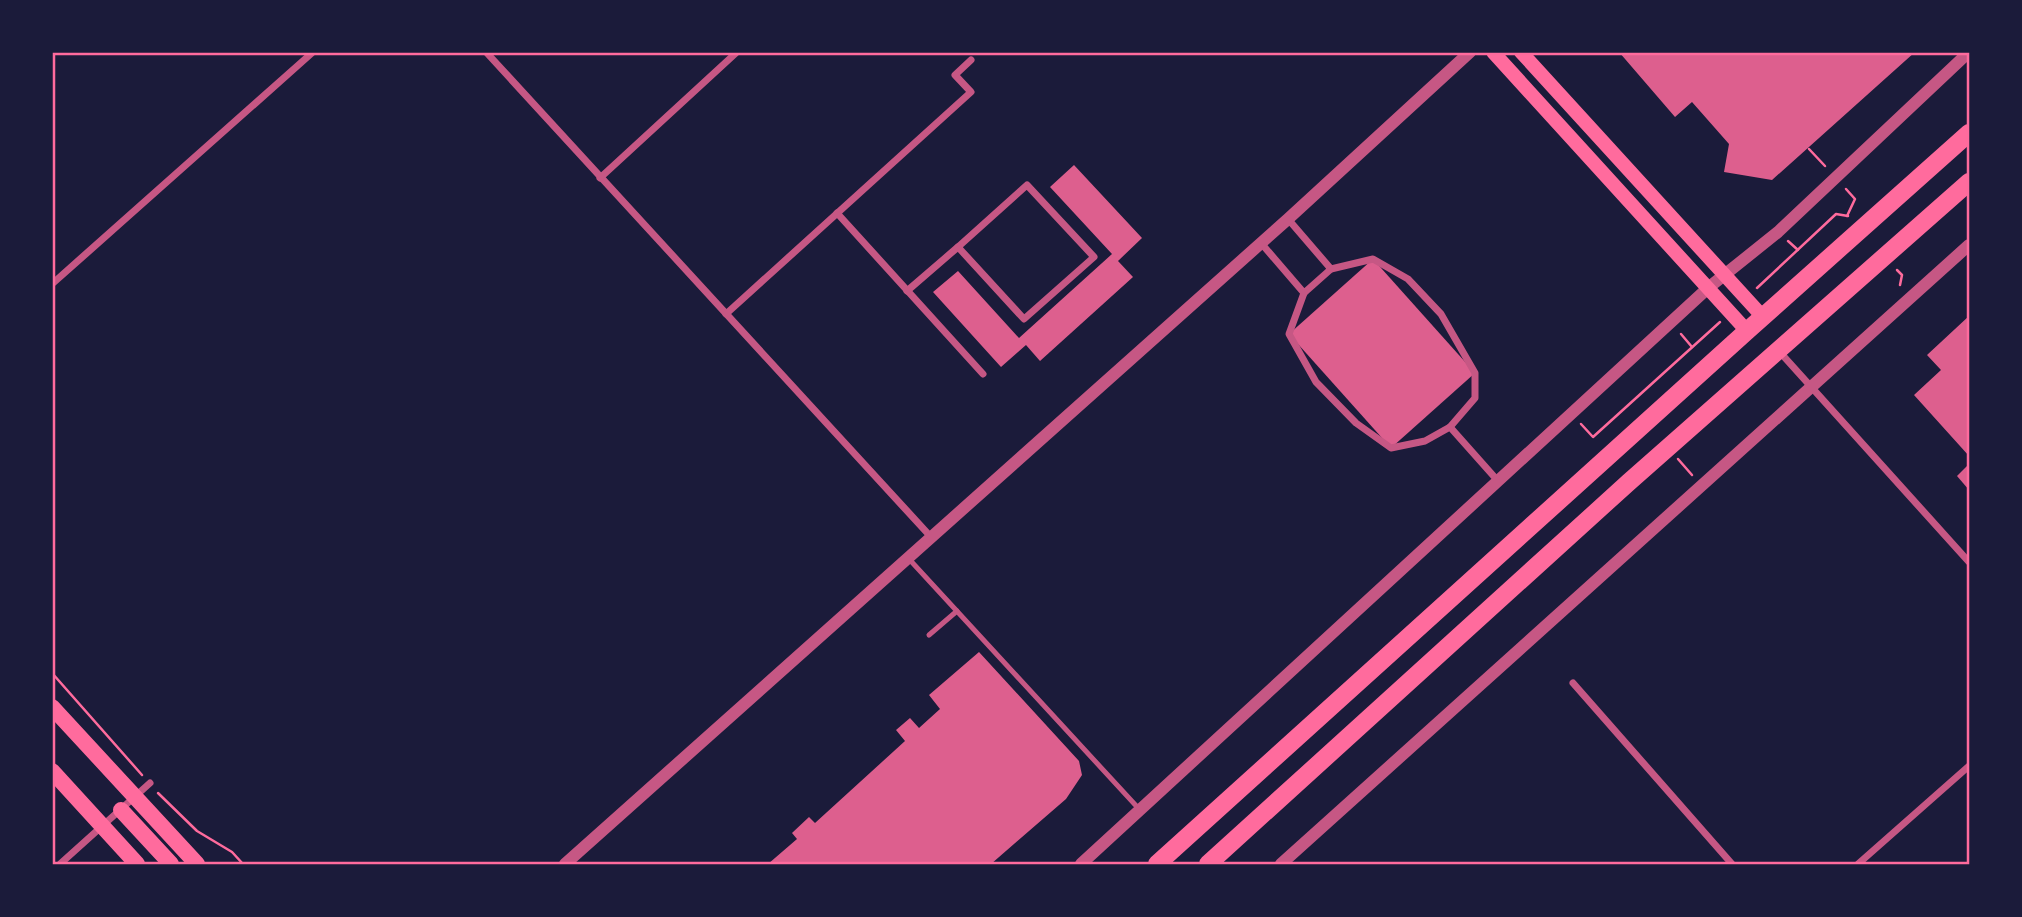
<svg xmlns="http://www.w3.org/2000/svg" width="2022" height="917" font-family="Karla,sans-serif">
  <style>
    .building { fill: #dd5f8e }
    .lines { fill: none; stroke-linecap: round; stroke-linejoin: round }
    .path { stroke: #ff6b9d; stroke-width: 2.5 }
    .service { stroke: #c65784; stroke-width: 5 }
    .minor { stroke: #c65784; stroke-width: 7 }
    .tertiary { stroke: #c65784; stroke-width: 12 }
    .secondary { stroke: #ff6b9d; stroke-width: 14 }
    .primary { stroke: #ff6b9d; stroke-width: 16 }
    .trunk { stroke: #ff6b9d; stroke-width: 18 }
    .neatline { fill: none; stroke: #ff6b9d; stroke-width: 2.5 }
  </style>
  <rect width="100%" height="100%" fill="#1b1b3a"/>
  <g class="building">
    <path d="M1619,52h296l-143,128 -48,-8 5,-28 -37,-42 -17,15z"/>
    <path d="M1074,165l68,73 -24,23 15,16 -93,84 -14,-16 -25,22 -68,-75 25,-21 61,67 93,-84 -62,-67z"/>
    <path d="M1373,259l102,114 -84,75 -102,-114z"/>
    <path d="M1969,316v140l-55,-61 27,-25 -14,-15z"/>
    <path d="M1969,464v26l-12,-14z"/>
    <path d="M979,652l100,109 3,14 -16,24 -75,65h-223l29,-25 -5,-6 17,-16 6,6 90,-82 -9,-11 14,-12 9,10 21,-19 -11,-14z"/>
  </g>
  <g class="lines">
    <g class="path">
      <path d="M1809,149l16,17"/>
      <path d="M1846,189l9,10 -8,17"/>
      <path d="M1788,241l10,9"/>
      <path d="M1897,270l5,5 -2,10"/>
      <path d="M1757,288l79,-74 12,2"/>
      <path d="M1681,334l11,13"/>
      <path d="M1581,424l12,13 127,-115"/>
      <path d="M1678,459l14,16"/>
      <path d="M52,673l90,102"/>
      <path d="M158,793l39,38 35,21 11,12"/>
    </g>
    <g class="service">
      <path d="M909,559l231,251"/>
      <path d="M929,635l28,-24"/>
    </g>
    <g class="minor">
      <path d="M486,52l445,485"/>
      <path d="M600,178l137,-126"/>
      <path d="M1027,185l67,72 -70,62 -66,-72z"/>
      <path d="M837,213l146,161"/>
      <path d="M1261,243l43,50 27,-24 -43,-50"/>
      <path d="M1331,269l42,-10 35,20 33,35 34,59v25l-25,29"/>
      <path d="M52,284l261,-232"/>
      <path d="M907,291l51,-44"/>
      <path d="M1304,293l-15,41 27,48 40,41 35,25 34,-7 25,-14 48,54"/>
      <path d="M726,314l245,-222 -16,-17 16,-15"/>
      <path d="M1778,350l191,212"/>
      <path d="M1573,683l159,181"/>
      <path d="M60,864l90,-81"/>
      <path d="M1858,864l111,-98"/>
    </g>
    <g class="tertiary">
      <path d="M565,864l723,-645 182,-167"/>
      <path d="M1081,864l627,-576 70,-56 191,-180"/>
      <path d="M1281,864l688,-619"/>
    </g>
    <g class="secondary">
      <path d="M1493,52l254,279"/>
      <path d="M1521,52l242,265"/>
    </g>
    <g class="primary">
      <path d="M52,707l145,157"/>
      <path d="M52,771l85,93"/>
      <path d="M121,810l50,54"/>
    </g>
    <g class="trunk">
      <path d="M1157,864l590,-533 222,-198"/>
      <path d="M1208,864l421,-382 340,-300"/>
    </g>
  </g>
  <rect width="2022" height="917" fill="none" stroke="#1b1b3a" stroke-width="108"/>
  <rect x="54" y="54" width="1914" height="809" class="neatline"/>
</svg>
